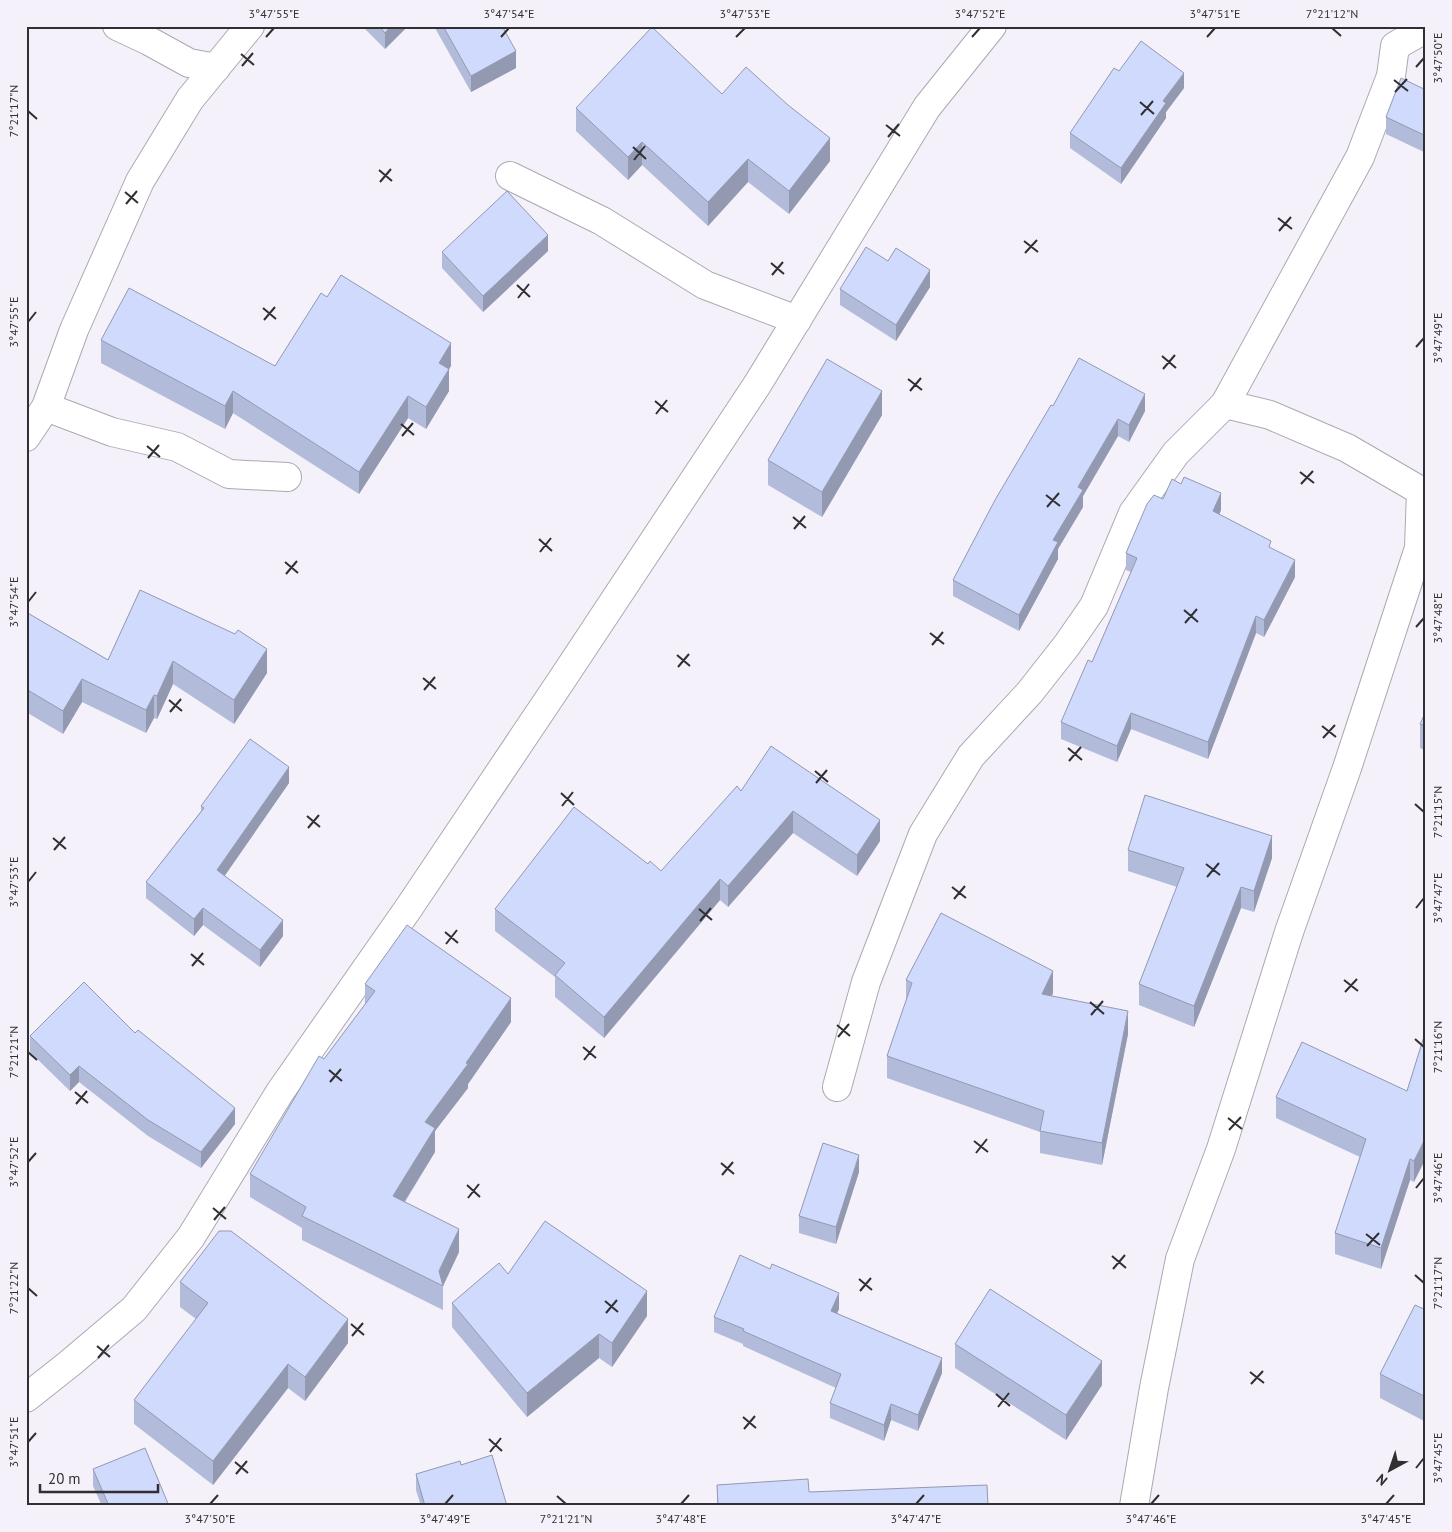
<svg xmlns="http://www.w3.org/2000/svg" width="1452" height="1532" font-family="'PT Sans',sans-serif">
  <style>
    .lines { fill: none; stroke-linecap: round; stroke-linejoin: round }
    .minor-casing { stroke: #aba9b1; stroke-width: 30 }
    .minor { stroke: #fff; stroke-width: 28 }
    .wall { fill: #b3bbda }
    .shaded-wall { fill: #9299b1 }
    .building { fill: #d0dafd; stroke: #9299b1 }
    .ticks { fill: none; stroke: #302f32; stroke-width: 2 }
    .neatline { fill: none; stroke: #302f32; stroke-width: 2 }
    .ticks-label { font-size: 12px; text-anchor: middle; fill: #302f32 }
  </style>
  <rect width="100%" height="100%" fill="#f4f1fa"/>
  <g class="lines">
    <defs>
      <g id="minor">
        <path d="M117,26l32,15 40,22 27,5"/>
        <path d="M510,176l92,45 103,64 92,35"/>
        <path d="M46,407l66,25 65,15 52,27 58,3"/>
        <path d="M26,437l20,-30 28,-77 66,-149 50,-82 60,-73"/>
        <path d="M837,1087l29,-105 57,-148 48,-78 59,-64 37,-47 27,-39 39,-93 43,-60 49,-49 135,-247 31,-81 4,-30 30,-17"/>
        <path d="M26,1398l43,-34 65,-55 57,-72 89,-145 128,-183 153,-228 196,-296 170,-278 65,-81"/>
        <path d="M1134,1506l20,-118 26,-129 41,-110 68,-217 58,-164 72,-220 2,-57 -74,-43 -77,-33 -45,-11"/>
      </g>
    </defs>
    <use href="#minor" class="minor-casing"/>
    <use href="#minor" class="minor"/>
  </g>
  <g class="wall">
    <path d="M362,26h44v2l-21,21z"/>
    <path d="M435,26h67l14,42 -45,24 -36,-64z"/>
    <path d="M1119,71l65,17 -18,24v6l-45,66 -51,-36v-15z"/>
    <path d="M1426,90v63l-40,-19v-17z"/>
    <path d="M722,94l108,67 -41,53 -41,-32 -40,44 -66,-61 -14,15 -52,-49v-23z"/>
    <path d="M548,251l-65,61 -41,-44v-16z"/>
    <path d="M888,261l42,26 -34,54 -56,-36v-16z"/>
    <path d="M101,340l174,26h176l-2,3v22l-23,38 -18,-11 -49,76 -126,-81 -8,16 -124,-66z"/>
    <path d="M1053,406l92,5 -16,31 -11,-6 -35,60v11l-25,42v10l-39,72 -66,-35v-16z"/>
    <path d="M882,415l-60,102 -54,-32v-25z"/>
    <path d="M1163,499l58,11 -2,5 52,33 24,29 -31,60 -8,-4 -48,126 -77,-30 -14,33 -56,-23v-17l31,-60 39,-90 -5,-2v-17z"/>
    <path d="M140,590l127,83 -33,51 -61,-40 -16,35 -3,-1 -8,15 -64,-31 -19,32 -37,-22v-100l82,48z"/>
    <path d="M1426,711v40l-6,-3v-24z"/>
    <path d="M289,783l-65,93 59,60 -23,31 -57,-42 -9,11 -48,-38v-16l55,-71v-5z"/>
    <path d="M741,791l139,50 -23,35 -64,-43 -65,74 -8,-7 -116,138 -49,-41v-20l-60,-46v-22l153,-45 13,7z"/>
    <path d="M1128,850l144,8 -18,54 -13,-4 -47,119 -55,-22v-21l38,-97 -49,-16z"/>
    <path d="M906,980l147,13 -1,3 76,38 -26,131 -62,-12v-21l-153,-54v-22l19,-55z"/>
    <path d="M365,984l146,38 -43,62v4l-33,43v21l-30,50 54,50 -16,34v24l-141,-70v-12l-52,-31v-23l74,-115 41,-54z"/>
    <path d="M1426,1030l-12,152 -4,-2 -29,89 -46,-15v-21l25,-76 -84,-39v-21l131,-6z"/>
    <path d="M135,1033l100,91 -34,44 -53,-32 -69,-54 -9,9 -40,-39v-16z"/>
    <path d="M859,1172l-23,72 -37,-11v-17z"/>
    <path d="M508,1274l139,42 -35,51 -13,-9 -72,59 -75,-90v-24z"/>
    <path d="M180,1282l168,61 -43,58 -17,-13 -75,97 -79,-61v-24l62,-81 -16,-12z"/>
    <path d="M839,1309l-2,4 105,60 -24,58 -27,-11 -7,21 -54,-23v-15l6,-15 -93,-42v-2l-29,-12v-15z"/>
    <path d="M1426,1310v112l-46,-24v-24z"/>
    <path d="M955,1344l147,41 -36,55 -111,-72z"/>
    <path d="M461,1465l46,41h-86l-5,-16v-16z"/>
    <path d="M93,1469l76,37h-67l-9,-20z"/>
    <path d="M717,1485l92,7 179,14h-271z"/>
  </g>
  <g class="shaded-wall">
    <path d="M391,26h15v2l-21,21v-16z"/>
    <path d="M516,51v17l-45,24v-16z"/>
    <path d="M1184,73v15l-18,24v6l-45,66v-16l42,-67z"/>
    <path d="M830,138v23l-41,53v-23z"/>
    <path d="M642,142v23l-14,15v-23z"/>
    <path d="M748,159v23l-40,44v-24z"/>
    <path d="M548,235v16l-65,61v-16z"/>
    <path d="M930,270v17l-34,54v-16z"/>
    <path d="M451,343v23l-12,19v-22z"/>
    <path d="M449,369v22l-23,38v-22z"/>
    <path d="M233,391v22l-8,16v-23z"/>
    <path d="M882,391v24l-60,102v-25z"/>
    <path d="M1145,394v17l-16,31v-17z"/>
    <path d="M408,396v22l-49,76v-22z"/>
    <path d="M1118,419v17l-35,60v11l-25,42v10l-39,72v-16l34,-75 25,-53z"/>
    <path d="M1221,493v17l-8,18v-17z"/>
    <path d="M1295,560v17l-31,60v-17z"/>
    <path d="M1256,616v17l-48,126v-17z"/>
    <path d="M267,649v24l-33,51v-24z"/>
    <path d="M173,661v23l-16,35v-23z"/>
    <path d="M82,679v23l-19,32v-23z"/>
    <path d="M154,695v23l-8,15v-23z"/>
    <path d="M1131,713v16l-14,33v-16z"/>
    <path d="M289,767v16l-72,104v-17z"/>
    <path d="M793,811v22l-65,74v-21z"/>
    <path d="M880,820v21l-23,35v-21z"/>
    <path d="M1272,836v22l-18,54v-21z"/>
    <path d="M720,879v21l-116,138v-21z"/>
    <path d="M1241,887v21l-47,119v-21z"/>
    <path d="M203,908v17l-9,11v-17z"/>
    <path d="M283,920v16l-23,31v-17z"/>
    <path d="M1053,971v22l-11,23v-22z"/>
    <path d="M511,998v24l-43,62v4l-33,43v21l-42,68v-24l32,-74z"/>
    <path d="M1128,1011v23l-26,131v-22z"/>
    <path d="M79,1066v16l-9,9v-16z"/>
    <path d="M235,1108v16l-34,44v-16z"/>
    <path d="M1426,1137v21l-12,24v-21z"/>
    <path d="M859,1155v17l-23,72v-17z"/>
    <path d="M1410,1159v21l-29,89v-21z"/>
    <path d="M459,1229v23l-16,34 -4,-15z"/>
    <path d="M647,1291v25l-35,51v-24z"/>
    <path d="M839,1293v16l-8,18v-16z"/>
    <path d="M348,1319v24l-43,58v-24z"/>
    <path d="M599,1334v24l-72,59v-24z"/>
    <path d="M942,1358v15l-24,58v-16z"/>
    <path d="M1102,1361v24l-36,55v-25z"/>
    <path d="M288,1364v24l-75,97v-24z"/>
    <path d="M891,1404v16l-7,21v-16z"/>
  </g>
  <g class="building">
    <path d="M379,26h12l-6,7z"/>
    <path d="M443,26h59l14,25 -45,25z"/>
    <path d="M652,27l70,67 24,-27 42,38 42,33 -41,53 -41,-32 -40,43 -66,-60 -14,15 -52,-49z"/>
    <path d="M1141,41l43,32 -21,28 3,2 -45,65 -51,-35 44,-65 5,3z"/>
    <path d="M1401,78l25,12v46l-40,-19z"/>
    <path d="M507,191l41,44 -65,61 -41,-44z"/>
    <path d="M866,247l22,14 8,-13 34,22 -34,55 -56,-36z"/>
    <path d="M341,275l110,68 -12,20 10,6 -23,38 -18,-11 -49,76 -126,-81 -8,15 -124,-66 28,-52 146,78 46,-73 6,4z"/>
    <path d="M1079,358l66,36 -16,31 -11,-6 -40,68 5,3 -30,50 5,2 -39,73 -66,-35 42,-80 56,-95 2,1z"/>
    <path d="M827,359l55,32 -60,101 -54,-32z"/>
    <path d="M1184,477l37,16 -8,18 58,30 -2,6 26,13 -31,60 -8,-4 -48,126 -77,-29 -14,33 -56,-24 27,-62 4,2 45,-104 -11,-5 21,-49 7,-9 9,4 9,-20 9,5z"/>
    <path d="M140,590l95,44 3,-4 29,19 -33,51 -61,-39 -16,35 -3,-1 -8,15 -64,-31 -19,32 -37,-22v-77l82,48z"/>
    <path d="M1426,711v15l-6,-2z"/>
    <path d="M250,739l39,28 -72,103 66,50 -23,30 -57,-42 -9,11 -48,-37 58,-74 -3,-2z"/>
    <path d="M771,746l109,74 -23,35 -64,-44 -65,75 -8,-7 -116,138 -49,-42 10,-12 -70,-54 79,-102 74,57 2,-3 11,10 76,-85 4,5z"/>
    <path d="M1145,795l127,41 -18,55 -13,-4 -47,119 -55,-22 45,-116 -56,-18z"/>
    <path d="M941,913l112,58 -11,23 86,17 -26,132 -62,-12 4,-20 -157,-55 25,-73 -6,-3z"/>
    <path d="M407,925l104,73 -45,65 2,1 -43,58 10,6 -42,68 66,33 -20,42 4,15 -141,-70 4,-9 -56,-33 69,-118 5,3 51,-68 -10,-7z"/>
    <path d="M84,982l51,51 3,-3 97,78 -34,44 -53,-32 -69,-54 -9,9 -40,-39z"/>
    <path d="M1426,1030v107l-12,24 -4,-2 -29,89 -46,-15 31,-94 -90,-42 26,-55 105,49z"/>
    <path d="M823,1143l36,12 -23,72 -37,-11z"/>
    <path d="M545,1221l102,70 -35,52 -13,-9 -72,59 -75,-90 47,-40 9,11z"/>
    <path d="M219,1231h12l117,88 -43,58 -17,-13 -75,97 -79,-61 74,-97 -28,-21z"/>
    <path d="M740,1255l30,14 2,-5 67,29 -8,18 111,47 -24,57 -27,-11 -7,21 -54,-22 11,-29 -98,-43 1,-2 -30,-12z"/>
    <path d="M990,1289l112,72 -36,54 -111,-71z"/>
    <path d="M1415,1305l11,5v87l-46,-23z"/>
    <path d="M145,1448l24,58h-60l-16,-37z"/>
    <path d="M492,1455l15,51h-82l-9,-32 44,-13 1,4z"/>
    <path d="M808,1479l1,13 178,-7 1,21h-270l-1,-21z"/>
  </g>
  <path class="ticks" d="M1332,28l9,8M266,37l8,-9M501,37l8,-9M736,37l9,-9M972,37l8,-9M1207,37l8,-9M241,54l13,11M242,66l11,-13M1416,67l8,-9M1394,80l14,11M1395,92l12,-13M1140,102l14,12M28,111l9,8M1141,115l12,-14M886,125l14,11M888,137l11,-13M633,147l13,12M634,160l11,-14M379,170l13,11M380,182l11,-13M125,192l13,11M126,204l11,-13M1278,218l14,11M1279,231l12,-14M1024,241l14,11M1025,253l12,-13M771,263l13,11M772,275l11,-13M517,285l13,12M518,298l11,-14M263,308l13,11M264,320l11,-13M28,322l8,-10M1416,347l8,-9M1162,356l14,12M1163,369l12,-14M908,379l14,11M910,391l11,-13M655,401l13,11M656,414l11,-14M401,424l13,11M402,436l11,-13M147,446l13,11M148,458l11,-13M1300,472l14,11M1301,484l12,-13M1046,495l14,11M1047,507l12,-14M793,517l13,11M794,529l11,-13M539,539l13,12M540,552l11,-14M285,562l13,11M286,574l11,-13M28,602l8,-10M1184,610l14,12M1185,623l12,-14M1416,627l8,-9M930,633l14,11M932,645l11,-13M677,655l13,11M678,667l11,-13M423,678l13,11M424,690l11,-13M169,700l13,11M170,712l11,-13M1322,726l14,11M1323,738l12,-13M1068,748l14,12M1069,761l12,-14M815,771l13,11M816,783l11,-13M561,793l13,12M1415,804l9,8M562,806l11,-14M307,816l13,11M308,828l11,-13M53,838l13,11M54,850l11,-13M1206,864l14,11M1207,877l12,-14M28,882l8,-10M952,887l14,11M954,899l11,-13M1416,908l8,-10M699,909l13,11M700,921l11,-13M445,932l13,11M446,944l11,-14M191,954l13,11M192,966l11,-13M1344,980l14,11M1345,992l12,-13M1090,1002l14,12M1091,1015l12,-14M837,1025l13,11M838,1037l11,-13M1415,1039l9,8M583,1047l13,11M28,1052l9,8M584,1060l11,-14M329,1070l13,11M330,1082l11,-13M75,1092l13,11M76,1104l11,-13M1228,1118l14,11M1229,1130l12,-13M974,1141l14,11M976,1153l11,-14M28,1162l8,-9M721,1163l13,11M722,1175l11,-13M467,1185l13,12M1416,1188l8,-10M468,1198l11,-14M213,1208l13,11M214,1220l11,-13M1366,1234l14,11M1367,1246l12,-13M1112,1256l14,12M1113,1269l12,-14M1415,1275l9,8M859,1279l13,11M28,1288l9,8M860,1291l11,-13M605,1301l13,11M606,1313l11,-13M351,1324l13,11M352,1336l11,-13M97,1346l13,11M98,1358l11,-13M1250,1372l14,11M1251,1384l12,-13M996,1394l14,12M998,1407l11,-14M743,1417l13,11M744,1429l11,-13M489,1439l13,12M28,1442l8,-9M490,1452l11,-14M235,1462l13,11M1416,1468l8,-10M236,1474l11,-13M557,1496l9,8M210,1504l8,-9M445,1504l8,-9M681,1504l8,-9M916,1504l8,-9M1151,1504l8,-9M1386,1504l8,-9"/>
  <rect width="1452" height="1532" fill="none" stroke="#f4f1fa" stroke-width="55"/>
  <g transform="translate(1390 1470) rotate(220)" stroke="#f4f1fa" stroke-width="4" paint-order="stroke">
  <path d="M0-4L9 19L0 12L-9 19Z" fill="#302f32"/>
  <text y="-8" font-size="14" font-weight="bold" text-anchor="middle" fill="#302f32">N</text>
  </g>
  <path d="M40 1484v8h118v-8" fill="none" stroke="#302f32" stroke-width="2.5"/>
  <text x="48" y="1484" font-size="15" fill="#302f32" stroke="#f4f1fa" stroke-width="4" paint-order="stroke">20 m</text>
  <rect x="28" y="28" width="1396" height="1476" class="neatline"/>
  <g class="ticks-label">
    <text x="274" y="18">3°47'55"E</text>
    <text x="509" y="18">3°47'54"E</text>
    <text x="745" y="18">3°47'53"E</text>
    <text x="980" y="18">3°47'52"E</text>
    <text x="1215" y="18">3°47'51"E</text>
    <text x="1332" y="18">7°21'12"N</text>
    <text transform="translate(1438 58) rotate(-90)" y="4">3°47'50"E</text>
    <text transform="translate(14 111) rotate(-90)" y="4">7°21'17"N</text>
    <text transform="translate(14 322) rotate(-90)" y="4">3°47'55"E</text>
    <text transform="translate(1438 338) rotate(-90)" y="4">3°47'49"E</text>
    <text transform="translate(14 602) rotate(-90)" y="4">3°47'54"E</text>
    <text transform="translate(1438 618) rotate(-90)" y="4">3°47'48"E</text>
    <text transform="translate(1438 812) rotate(-90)" y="4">7°21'15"N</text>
    <text transform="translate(14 882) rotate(-90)" y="4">3°47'53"E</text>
    <text transform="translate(1438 898) rotate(-90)" y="4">3°47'47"E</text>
    <text transform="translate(1438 1047) rotate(-90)" y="4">7°21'16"N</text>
    <text transform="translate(14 1052) rotate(-90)" y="4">7°21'21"N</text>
    <text transform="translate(14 1162) rotate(-90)" y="4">3°47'52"E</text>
    <text transform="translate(1438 1178) rotate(-90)" y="4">3°47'46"E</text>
    <text transform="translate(1438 1283) rotate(-90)" y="4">7°21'17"N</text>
    <text transform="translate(14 1288) rotate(-90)" y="4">7°21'22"N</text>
    <text transform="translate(14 1442) rotate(-90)" y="4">3°47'51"E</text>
    <text transform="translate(1438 1458) rotate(-90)" y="4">3°47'45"E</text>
    <text x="210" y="1523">3°47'50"E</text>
    <text x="445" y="1523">3°47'49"E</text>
    <text x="566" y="1523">7°21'21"N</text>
    <text x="681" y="1523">3°47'48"E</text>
    <text x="916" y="1523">3°47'47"E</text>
    <text x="1151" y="1523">3°47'46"E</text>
    <text x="1386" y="1523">3°47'45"E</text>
  </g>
</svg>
